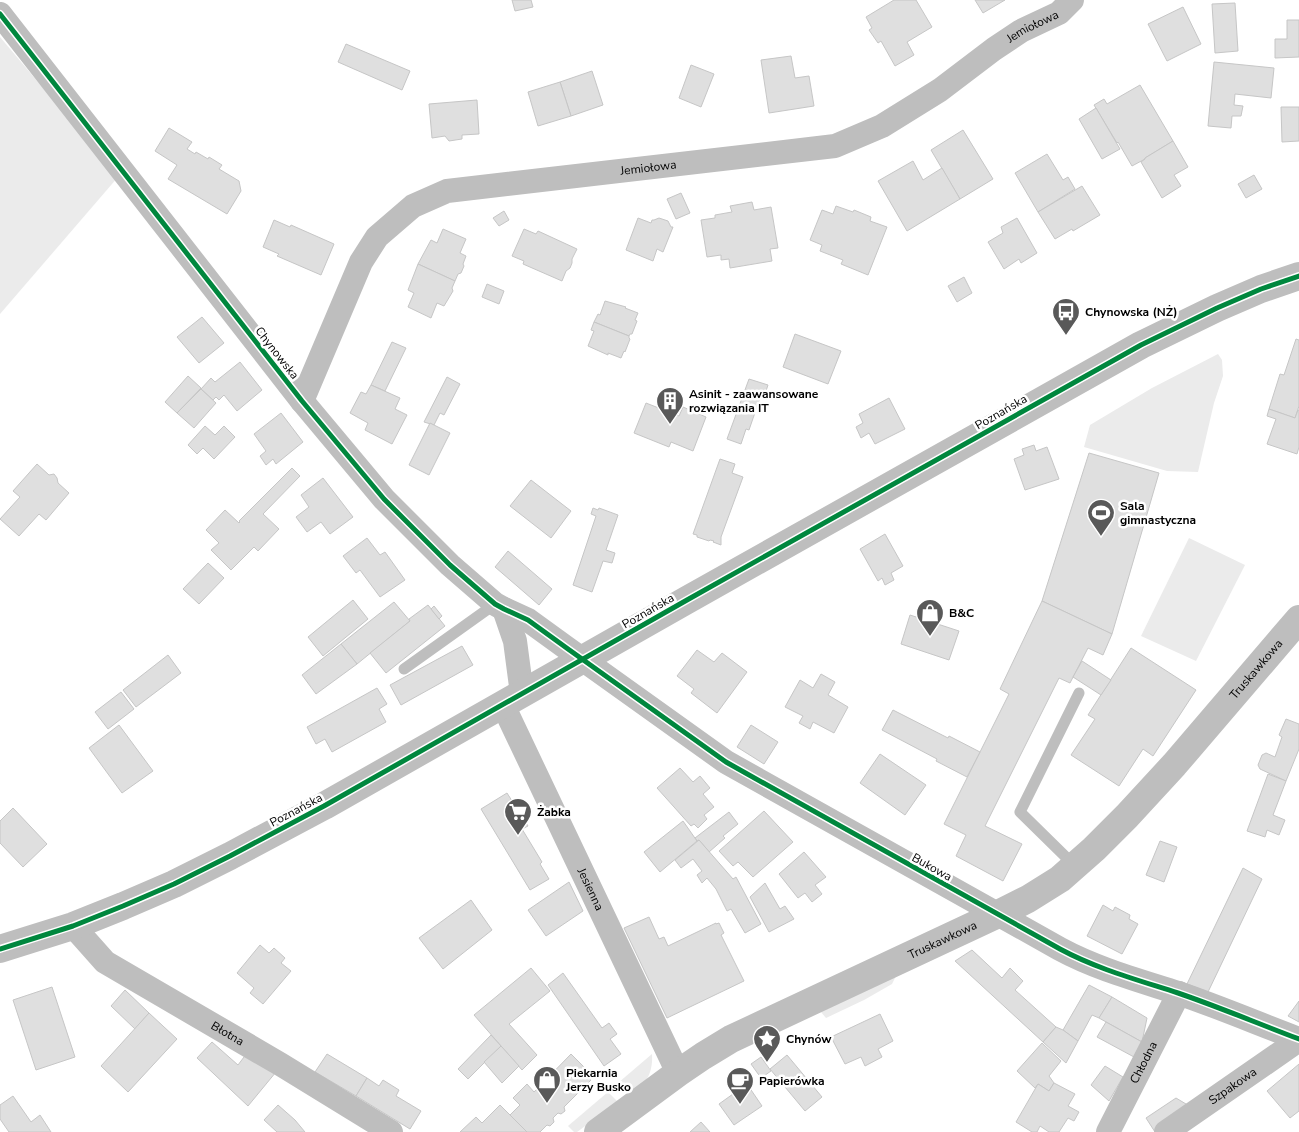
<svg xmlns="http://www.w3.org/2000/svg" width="1299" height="1132" font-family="'Nunito Sans',sans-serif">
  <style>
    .green { fill: #ebebeb }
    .building { fill: #dfdfdf; stroke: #c6c6c6 }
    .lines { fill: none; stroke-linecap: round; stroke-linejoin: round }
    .service { stroke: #bebebe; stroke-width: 11 }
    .minor { stroke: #bebebe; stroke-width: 24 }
    .tertiary { stroke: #bebebe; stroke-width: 28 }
    .cycleway-casing { stroke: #fff; stroke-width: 8 }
    .cycleway { stroke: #00873e; stroke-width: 5 }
    .labels { text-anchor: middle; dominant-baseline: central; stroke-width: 5; stroke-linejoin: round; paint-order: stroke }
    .street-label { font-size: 12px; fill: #000; stroke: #fff }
    .poi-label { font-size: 12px; font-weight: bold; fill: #000; stroke: #fff; text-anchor: start }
  </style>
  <rect width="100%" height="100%" fill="#fff"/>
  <g class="green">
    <path d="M0,37l118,140 -118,137z"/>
    <path d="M1218,354l4,6 1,16 -9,27 -16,69 -31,-1 -83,-24 6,-22 62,-37z"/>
    <path d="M1189,538l56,27 -49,96 -55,-25z"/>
    <path d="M896,976l-4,8 -28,16 -38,18 -5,-6 1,-4z"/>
    <path d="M652,1054c1,13 -3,31 -18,35 -6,1 -11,-3 -16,-6z"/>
    <path d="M608,1092l10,10 -41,30h-3l-6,-6z"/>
  </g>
  <g class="building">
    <path d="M512,0h19l2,7 -18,4z"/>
    <path d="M894,0h22l16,27 -25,15 7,13 -19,11 -14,-25 -3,2 -9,-13 3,-2 -6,-11z"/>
    <path d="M975,0h30l-22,13z"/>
    <path d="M1235,3l3,48 -23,2 -3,-49z"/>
    <path d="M1183,7l18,37 -34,17 -19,-37z"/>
    <path d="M1287,20h12v37l-24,1v-19h12z"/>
    <path d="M346,44l64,27 -8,19 -64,-28z"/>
    <path d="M791,56l4,22 14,-2 5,30 -45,7 -8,-53z"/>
    <path d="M1214,62l60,6 -3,30 -36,-4 -1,11 9,1 -2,10h-9l-1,12 -23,-2z"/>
    <path d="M691,65l23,9 -13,33 -22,-9z"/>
    <path d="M592,71l11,34 -32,11 -11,-34z"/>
    <path d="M560,82l11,34 -33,10 -10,-34z"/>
    <path d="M1140,85l33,56 -28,17v1l-13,7 -14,-24 -1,1 -23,-38 10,-6 3,5z"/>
    <path d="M477,100l2,34 -17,1v4l-13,2 -4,-5 -13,2 -3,-34z"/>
    <path d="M1281,107h18v34l-17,1z"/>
    <path d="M1096,108l24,41 -18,10 -23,-40z"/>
    <path d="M169,128l23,14 -5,7 8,5 1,-2 12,7 1,-2 13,8 -3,4 20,12 2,10 -14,23 -59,-35 9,-14 -22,-14z"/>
    <path d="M963,130l30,49 -33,20 -29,-49z"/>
    <path d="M1173,141l15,26 -14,8 7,11 -19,12 -21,-36 4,-3v-1z"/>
    <path d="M1047,154l16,26 5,-3 7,12 -37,23 -23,-39z"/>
    <path d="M913,161l10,19 19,-12 18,31 -53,32 -29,-50z"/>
    <path d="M1254,175l8,14 -16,9 -8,-14z"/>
    <path d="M1082,186l18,29 -27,16 -1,-2 -17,10 -17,-27z"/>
    <path d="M681,193l9,20 -14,6 -9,-20z"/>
    <path d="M752,202l2,8 17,-3 7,41 -8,1 2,12 -42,7 -1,-9 -8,1v-5l-14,2 -6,-37 14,-2v-3l17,-3 -2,-6z"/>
    <path d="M836,206l17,6 1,-2 17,7 -1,4 17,6 -19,48 -27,-11 2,-4 -23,-9 2,-6 -12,-5 12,-30 11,4z"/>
    <path d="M504,211l5,9 -10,6 -6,-8z"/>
    <path d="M638,218l13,5 1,-3h2l5,-2 9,3 3,6h2l-10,25 -6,-3 -4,12 -27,-11z"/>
    <path d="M1017,218l20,35 -16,10 -2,-4 -15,10 -16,-27 15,-9 -2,-6z"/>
    <path d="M274,220l16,7 1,-2 43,19 -13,31 -44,-19 2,-2 -16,-7z"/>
    <path d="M443,229l23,10 -6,14 6,3 -3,8 1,2 -3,7 -3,1 -3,7 -37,-17 13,-24 6,3z"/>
    <path d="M524,229l12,5 2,-3 39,18 -5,10v4l-2,5 -4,3 -4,10 -39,-17 1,-3 -12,-5z"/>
    <path d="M418,264l37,17 -3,7 1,3 -9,15 -7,-3 -6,15 -23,-11 6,-14 -6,-3z"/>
    <path d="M964,277l8,16 -15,9 -9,-16z"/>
    <path d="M487,284l17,7 -5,13 -17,-7z"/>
    <path d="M605,301l21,6 -1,1 13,5 -3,7 2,1 -5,13h-2l-1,2 -35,-14 4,-8 2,1z"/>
    <path d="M202,317l22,26 -25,20 -22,-26z"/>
    <path d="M594,322l35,14v2l1,1 -5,13 -1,-1 -3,7 -13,-5v2l-20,-9 6,-15 -3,-1z"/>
    <path d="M795,334l46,17 -13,33 -45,-17z"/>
    <path d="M1296,339l3,1v66l-4,12 -26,-9 11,-35 4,1z"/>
    <path d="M392,342l14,6 -21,43 -14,-6z"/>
    <path d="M240,362l22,28 -25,21 -13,-16 -5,5 -3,-3 -3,3 -12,-11 10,-11 4,4z"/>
    <path d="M188,376l13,12 -24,25 -12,-11z"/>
    <path d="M447,377l13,7 -16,31 -4,-2 -6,12 -10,-3z"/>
    <path d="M749,379l19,6 -4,12 -4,1 -11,32 -3,-1 -5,15 -14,-5z"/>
    <path d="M371,385l29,13 -5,11 12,6 -15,29 -27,-14 3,-7 -18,-10 11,-21 5,2z"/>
    <path d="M201,389l15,14 -22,25 -17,-15z"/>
    <path d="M889,398l16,31 -30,15 -6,-11 -8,5 -5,-11 7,-4 -4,-9z"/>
    <path d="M646,403l33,13 4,-9 23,10 -13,34 -22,-9 -2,5 -35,-14z"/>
    <path d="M1269,409l26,9 3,-8h1v37l-2,7 -30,-10 9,-25 -9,-3z"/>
    <path d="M281,413l22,29 -27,22 -3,-5 -7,6 -6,-9 6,-5 -12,-17z"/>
    <path d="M430,423l20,10 -21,42 -20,-10z"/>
    <path d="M205,426l10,9 9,-9 11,11 -21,22 -11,-11 -6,6 -9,-9z"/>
    <path d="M1034,445l2,6 11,-4 12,32 -34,11 -11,-31 10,-4 -2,-6z"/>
    <path d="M1089,453l70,20 -47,161 -70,-33z"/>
    <path d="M720,459l15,5 -3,9 11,4 -22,60v8l-8,-3 1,-1 -4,-1 -1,1 -12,-4v-2l-4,-1z"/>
    <path d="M37,464l12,11 5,-1 3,4 1,5 11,10 -23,27 -7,-6 -20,22 -19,-17 20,-22 -7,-6z"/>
    <path d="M292,468l8,8 -37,38 16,15 -21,22 -4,-4 -23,23 -20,-20 8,-7 -13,-13 19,-20 14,13 1,-1 -1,-1z"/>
    <path d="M323,478l30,39 -23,17 -9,-12 -14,10 -11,-15 13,-10 -8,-12z"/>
    <path d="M531,480l40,31 -20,27 -41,-32z"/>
    <path d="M593,508l5,2 1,-2 19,7 -12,35 9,3 -3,10 -9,-2 -11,31 -19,-7 23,-69 -5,-2z"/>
    <path d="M885,534l18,32 -12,7 3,7 -9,5 -3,-7 -4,3 -18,-32z"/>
    <path d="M367,538l13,17 5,-3 20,28 -25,17 -20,-27 -4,3 -13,-17z"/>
    <path d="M508,551l44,38 -13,16 -44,-38z"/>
    <path d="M208,563l16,15 -25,26 -16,-15z"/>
    <path d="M353,600l15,19 -45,37 -15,-19z"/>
    <path d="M1042,601l70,33 -9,21 -15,-7 -18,35 -11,-5 -74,148 37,18 -19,37 -47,-25 10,-21 -22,-11 65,-130 -9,-5z"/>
    <path d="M394,602l16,19 -53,43 -16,-20z"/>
    <path d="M428,605l17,21 -59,47 -16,-20 40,-32 -1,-2z"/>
    <path d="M434,606l8,10 -3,3 -8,-10z"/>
    <path d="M910,615l49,16 -10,29 -48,-16z"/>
    <path d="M341,644l16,20 -41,30 -14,-19z"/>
    <path d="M462,646l11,19 -72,40 -11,-20z"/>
    <path d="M1131,648l65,42 -43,66 -10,-7 -24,37 -48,-31 24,-36 -7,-4z"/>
    <path d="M697,650l17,12 8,-9 25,19 -30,41 -26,-20 3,-4 -17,-13z"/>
    <path d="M168,655l13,18 -45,34 -13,-17z"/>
    <path d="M1082,661l29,19 -10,15 -28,-18z"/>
    <path d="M821,674l14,8 -7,13 20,12 -14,26 -21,-11 -3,7 -11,-6 4,-7 -18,-9 15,-27 13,8z"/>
    <path d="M377,688l10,16 -8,5 7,13 -54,30 -7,-13 -9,5 -9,-17z"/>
    <path d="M121,692l13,17 -26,20 -13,-17z"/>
    <path d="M893,710l55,28 1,-2 31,16 -13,25 -31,-16 1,-2 -55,-29z"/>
    <path d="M1286,719l13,5v25l-13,32 -26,-12 -2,-4 4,-10 4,-2 9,4 7,-20 -3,-2z"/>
    <path d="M119,725l34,46 -31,22 -33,-45z"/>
    <path d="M751,725l27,17 -14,22 -27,-17z"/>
    <path d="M880,754l46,31 -21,30 -45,-32z"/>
    <path d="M680,768l13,14 7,-6 10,12 -7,6 11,13 -10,8 3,4 -9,9 -4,-4 -3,2 -34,-38z"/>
    <path d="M1268,774l18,7 -13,34 12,5 -6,15 -12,-5 -2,7 -18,-6z"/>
    <path d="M507,793l21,33 -6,3 20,33 -2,2 9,15 -19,11 -49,-81z"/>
    <path d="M13,808l34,36 -24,23 -23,-24v-22z"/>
    <path d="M764,811l29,31 -40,35 -15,-15 -5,4 -14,-15z"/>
    <path d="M729,812l9,12 -15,12 2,2 -16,14 -10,-12 -2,1 -2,-3z"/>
    <path d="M683,821l14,20 -37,31 -16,-20z"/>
    <path d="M699,840l34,39 3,-2 25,47 -16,9 -14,-24 -4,2 -11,-22 -9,-11 -5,5 -5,-8 5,-4 -9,-12 -12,9 -6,-8z"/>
    <path d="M1160,841l17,6 -13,35 -18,-7z"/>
    <path d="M804,852l22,25 -11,8 7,9 -10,8 -7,-9 -7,5 -19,-24z"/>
    <path d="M1243,868l19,11 -54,113 -21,-8z"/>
    <path d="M569,882l14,29 -37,25 -18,-26z"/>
    <path d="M765,883l15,26 5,-3 9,13 -25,13 -19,-35z"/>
    <path d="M471,900l21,30 -49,39 -24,-31z"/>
    <path d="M1103,905l10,6 2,-4 15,8 -1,4 9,5 -16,30 -35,-18z"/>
    <path d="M649,917l10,22 5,-2 4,9 48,-23v1l3,-1 5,10 -3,2 23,46 -77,37 -43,-90z"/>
    <path d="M260,945l9,8 5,-5 11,10 -4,5 10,8 -28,33 -13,-11 4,-5 -17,-15z"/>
    <path d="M972,950l30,28 8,-10 13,13 -8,9 41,37 -13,15 -88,-81z"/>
    <path d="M531,968l19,23 -41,33 28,31 -15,15 -48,-55z"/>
    <path d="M563,973l39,55 7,-5 8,11 -7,5 11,15 -17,12 -56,-81z"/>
    <path d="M1089,985l23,12 -13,21 -7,-3 -14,26 -15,-11z"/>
    <path d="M52,987l23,70 -39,13 -23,-70z"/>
    <path d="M125,990l24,23 -14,16 -24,-23z"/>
    <path d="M1112,997l35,21 -5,24 -43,-24z"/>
    <path d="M1299,1001v21l-11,-6z"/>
    <path d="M149,1013l28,26 -49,53 -27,-26z"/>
    <path d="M880,1014l13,27 -15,8 4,8 -17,9 -4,-9 -16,7 -14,-27z"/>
    <path d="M1106,1022l36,20 -8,15 -37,-20z"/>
    <path d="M1056,1027l7,3 15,11 -12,22 -23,-21z"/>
    <path d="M491,1035l10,11 -33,33 -10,-10z"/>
    <path d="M212,1042l26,23 9,-12 29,19 -28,34 -51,-48z"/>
    <path d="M1042,1043l19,18 -12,15 5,7 -5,8 -11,-7 -3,4 -18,-17z"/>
    <path d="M501,1046l18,20 -17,17 -18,-21z"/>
    <path d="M327,1054l40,24 -11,18 -41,-24z"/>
    <path d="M571,1054l14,14 -3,3 9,9 -27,27 1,4 -4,3 -3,-1 -5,5 1,4 -4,4 -3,-1 -7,7h-13l-17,-17 10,-10 -7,-7 14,-14 7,8z"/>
    <path d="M787,1055l35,42 -17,14 -35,-42z"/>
    <path d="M761,1057l10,14 -10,7 -10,-14z"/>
    <path d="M1299,1064v47l-9,7 -23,-27z"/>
    <path d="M1105,1066l18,11 -14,24 -18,-16z"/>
    <path d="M367,1078l12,8 4,-6 16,10 -3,6 25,15 -11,18 -54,-33z"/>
    <path d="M1054,1083l21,11 -7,12 11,6 -5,9 -6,-3 -9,14h-10l-9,-6 -3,6h-5l-16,-10 22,-38 11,7z"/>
    <path d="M747,1084l15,22 -28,19 -15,-21z"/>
    <path d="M13,1096l18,26 9,-7 11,17h-42l-9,-13v-14z"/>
    <path d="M1176,1098l20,12 -41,22 -9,-14z"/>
    <path d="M278,1105l17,15 10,12h-28l-13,-12z"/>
    <path d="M500,1105l27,27h-67l16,-15 6,6z"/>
    <path d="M701,1122l9,10h-20z"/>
  </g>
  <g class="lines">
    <g class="service">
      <path d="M404,669l91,-65"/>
      <path d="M1075,866l-55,-54 59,-119"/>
    </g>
    <g class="minor">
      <path d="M0,14l302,387 82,98 66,66 45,39 9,5 24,11 40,29 158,113 334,187c37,20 78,31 118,44 41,14 81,31 121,46"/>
      <path id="s1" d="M302,401l59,-139 16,-25 36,-31 34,-15 388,-45 47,-20 58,-36 54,-41 27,-18 38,-18 13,-13"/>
      <path d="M504,609l11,32 7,53"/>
      <path id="s2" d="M503,705l175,368"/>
      <path id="s3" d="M73,926l32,36 175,102 111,68"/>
      <path id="s4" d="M1108,1132l71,-139"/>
      <path id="s5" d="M1166,1132l133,-92"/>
    </g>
    <g class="tertiary">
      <path d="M0,949l73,-23 50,-20 51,-22 56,-28 94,-50 363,-206 454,-255 76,-37 44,-19 38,-13"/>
      <path id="s6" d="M598,1132l80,-59 25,-17 28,-17 267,-125 30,-15 32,-20 34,-30 33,-33 47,-51 125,-146"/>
    </g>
    <defs>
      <g id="cycleway">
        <path d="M0,14l302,387 82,98 66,66 45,39 9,5 24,11 40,29 158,113 334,187c37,20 78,31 118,44 41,14 81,31 121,46"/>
        <path d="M0,949l73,-23 50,-20 51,-22 56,-28 94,-50 363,-206 454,-255 76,-37 44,-19 38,-13"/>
      </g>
    </defs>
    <use href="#cycleway" class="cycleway-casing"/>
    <use href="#cycleway" class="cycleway"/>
  </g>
  <defs>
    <symbol id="bus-pin" viewBox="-11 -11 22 30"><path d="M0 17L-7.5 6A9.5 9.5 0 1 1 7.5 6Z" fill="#595959" stroke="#fff"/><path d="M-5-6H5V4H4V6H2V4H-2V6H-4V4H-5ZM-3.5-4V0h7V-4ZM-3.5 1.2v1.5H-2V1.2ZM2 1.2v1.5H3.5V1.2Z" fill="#fff"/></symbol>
    <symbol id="building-pin" viewBox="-11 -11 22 30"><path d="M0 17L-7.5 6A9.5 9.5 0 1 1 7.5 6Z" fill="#595959" stroke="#fff"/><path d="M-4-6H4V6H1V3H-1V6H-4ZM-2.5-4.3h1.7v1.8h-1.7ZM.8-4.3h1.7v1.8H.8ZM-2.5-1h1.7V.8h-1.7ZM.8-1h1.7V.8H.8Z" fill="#fff"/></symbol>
    <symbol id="stadium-pin" viewBox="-11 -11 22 30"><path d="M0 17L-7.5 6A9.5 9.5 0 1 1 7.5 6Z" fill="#595959" stroke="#fff"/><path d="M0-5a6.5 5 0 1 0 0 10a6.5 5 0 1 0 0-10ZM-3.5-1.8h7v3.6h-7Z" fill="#fff"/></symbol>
    <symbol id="shop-pin" viewBox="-11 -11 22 30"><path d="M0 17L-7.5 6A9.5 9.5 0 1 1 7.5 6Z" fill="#595959" stroke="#fff"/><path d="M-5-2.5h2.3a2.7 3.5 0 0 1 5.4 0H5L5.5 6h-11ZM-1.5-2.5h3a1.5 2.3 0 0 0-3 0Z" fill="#fff"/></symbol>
    <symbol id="supermarket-pin" viewBox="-11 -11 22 30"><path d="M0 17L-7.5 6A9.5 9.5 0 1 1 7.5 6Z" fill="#595959" stroke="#fff"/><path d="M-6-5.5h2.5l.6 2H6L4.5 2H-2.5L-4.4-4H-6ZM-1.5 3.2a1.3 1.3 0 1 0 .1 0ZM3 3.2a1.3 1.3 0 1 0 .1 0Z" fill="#fff"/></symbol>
    <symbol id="sight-pin" viewBox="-11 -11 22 30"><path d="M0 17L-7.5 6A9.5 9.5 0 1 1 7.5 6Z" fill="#595959" stroke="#fff"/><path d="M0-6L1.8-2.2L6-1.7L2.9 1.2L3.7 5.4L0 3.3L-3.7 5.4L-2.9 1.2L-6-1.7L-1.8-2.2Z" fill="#fff"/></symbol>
    <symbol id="cafe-pin" viewBox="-11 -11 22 30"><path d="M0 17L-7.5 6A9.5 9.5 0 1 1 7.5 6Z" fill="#595959" stroke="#fff"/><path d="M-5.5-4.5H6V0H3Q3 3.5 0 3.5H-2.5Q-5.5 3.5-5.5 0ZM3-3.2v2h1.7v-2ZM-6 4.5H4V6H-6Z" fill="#fff"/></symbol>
  </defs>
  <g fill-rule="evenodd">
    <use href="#bus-pin" x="1050" y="296" width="32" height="43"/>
    <use href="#building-pin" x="654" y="385" width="32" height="43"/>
    <use href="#stadium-pin" x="1085" y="497" width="32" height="43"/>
    <use href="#shop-pin" x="914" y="597" width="32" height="43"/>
    <use href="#supermarket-pin" x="502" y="796" width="32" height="43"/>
    <use href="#sight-pin" x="751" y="1023" width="32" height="43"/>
    <use href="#shop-pin" x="531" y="1064" width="32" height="43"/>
    <use href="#cafe-pin" x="724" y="1065" width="32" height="43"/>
  </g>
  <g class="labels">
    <g class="street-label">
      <text stroke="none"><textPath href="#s1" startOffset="888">Jemiołowa</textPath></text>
      <text stroke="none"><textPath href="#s1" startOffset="468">Jemiołowa</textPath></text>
      <text transform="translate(277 353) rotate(52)">Chynowska</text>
      <text transform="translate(1001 412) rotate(-30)">Poznańska</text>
      <text transform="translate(648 611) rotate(-30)">Poznańska</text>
      <text stroke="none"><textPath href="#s6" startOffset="816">Truskawkowa</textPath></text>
      <text transform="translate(296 810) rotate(-28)">Poznańska</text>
      <text transform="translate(932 867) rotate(29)">Bukowa</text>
      <text stroke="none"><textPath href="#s2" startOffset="204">Jesienna</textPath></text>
      <text stroke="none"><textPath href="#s6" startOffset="396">Truskawkowa</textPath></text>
      <text stroke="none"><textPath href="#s3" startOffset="190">Błotna</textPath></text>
      <text stroke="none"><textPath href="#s4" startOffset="78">Chłodna</textPath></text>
      <text stroke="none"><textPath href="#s5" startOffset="81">Szpakowa</textPath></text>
    </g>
    <g class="poi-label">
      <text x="1085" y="312">Chynowska (NŻ)</text>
      <text x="689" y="394">Asinit - zaawansowane<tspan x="689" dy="14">rozwiązania IT</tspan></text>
      <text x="1120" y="506">Sala<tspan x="1120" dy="14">gimnastyczna</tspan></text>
      <text x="949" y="613">B&amp;C</text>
      <text x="537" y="812">Żabka</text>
      <text x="786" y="1039">Chynów</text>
      <text x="566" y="1073">Piekarnia<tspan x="566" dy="14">Jerzy Busko</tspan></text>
      <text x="759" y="1081">Papierówka</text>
    </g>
  </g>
</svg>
